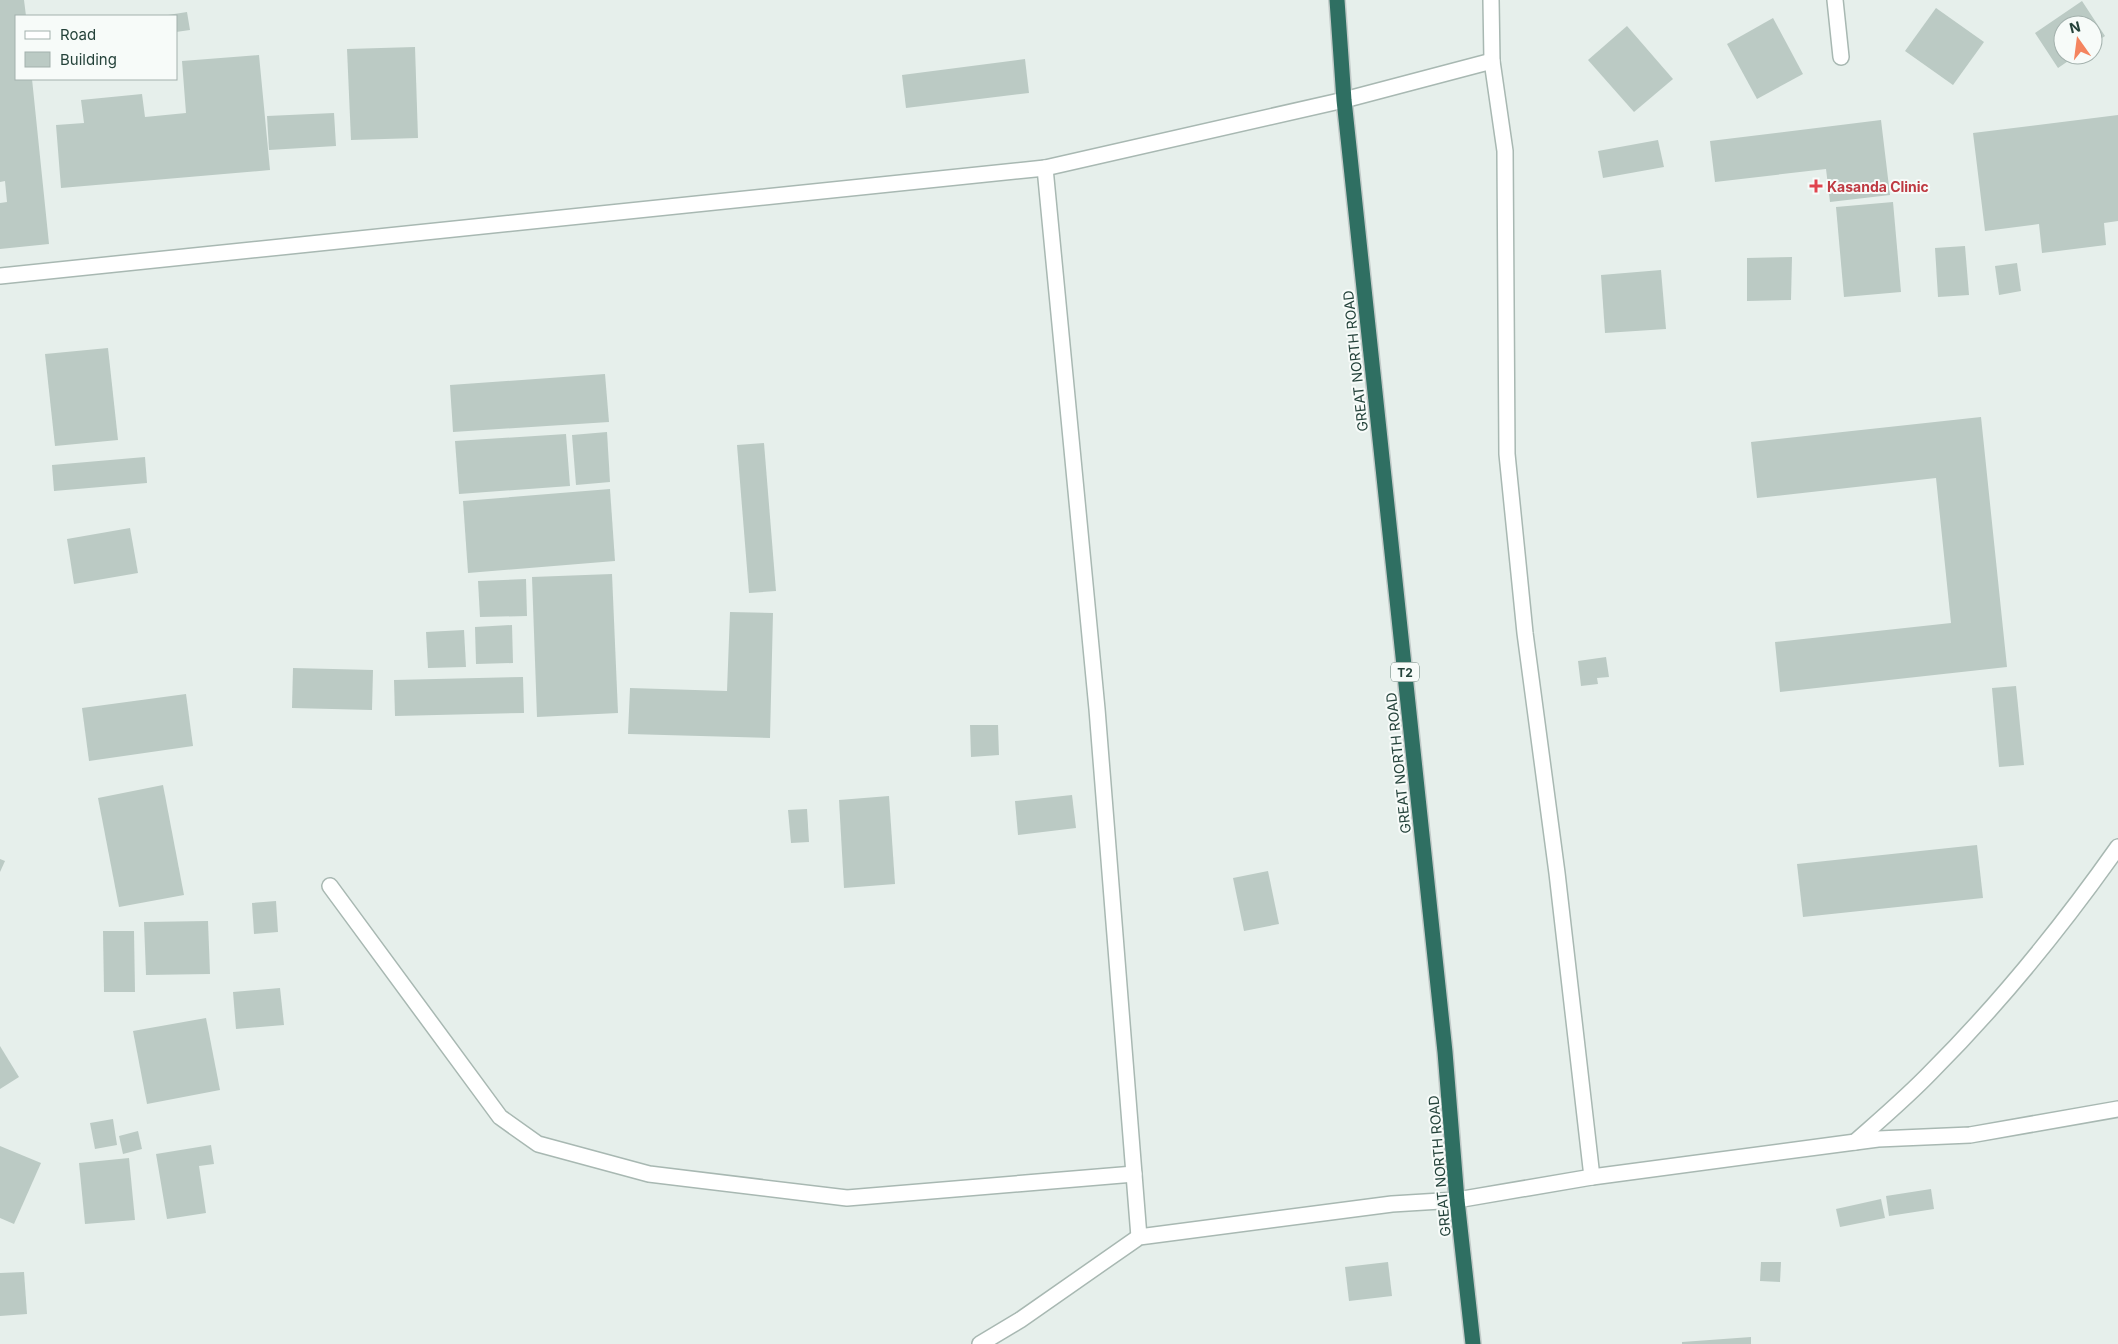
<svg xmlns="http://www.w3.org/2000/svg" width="2118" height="1344" font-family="Inter,sans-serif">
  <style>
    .building { fill: #bbcac4 }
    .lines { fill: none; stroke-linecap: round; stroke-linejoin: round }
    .minor-casing { stroke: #a8b8b2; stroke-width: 18 }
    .highway-casing { stroke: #c2cac8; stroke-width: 18 }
    .minor { stroke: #fff; stroke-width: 15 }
    .highway { stroke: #2f6f62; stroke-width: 15 }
    .health-dot { fill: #e0444e; stroke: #f7fbf9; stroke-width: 2 }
    .labels { text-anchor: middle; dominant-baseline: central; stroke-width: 4; stroke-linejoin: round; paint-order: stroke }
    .shield { fill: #f7fbf9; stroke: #637a73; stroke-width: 1 }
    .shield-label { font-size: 12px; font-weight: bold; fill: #24423a }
    .health-label { font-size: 14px; font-weight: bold; fill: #be3a42; stroke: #f7fbf9; text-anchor: start }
    .street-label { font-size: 14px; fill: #24423a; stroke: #f7fbf9 }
  </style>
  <rect width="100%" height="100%" fill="#e6efeb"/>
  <g class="building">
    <path d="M0,0h24l2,16h-10v63h16l17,165 -49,5v-46l7,-1 -2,-21 -5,1z"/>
    <path d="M2082,1l23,35 -12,8v-19h-30v30h14l-19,13 -23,-35z"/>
    <path d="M1936,8l48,34 -31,43 -48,-34z"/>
    <path d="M187,12l3,18 -14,2v-16l-8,-1z"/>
    <path d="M1773,18l30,56 -46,25 -30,-55z"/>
    <path d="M1627,26l46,53 -39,33 -46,-52z"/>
    <path d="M415,47l3,91 -67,2 -4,-91z"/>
    <path d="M259,55l11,115 -209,18 -5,-63 28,-2 -3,-23 61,-6 3,23 41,-4 -4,-52z"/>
    <path d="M1025,59l4,34 -123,15 -4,-33z"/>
    <path d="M334,113l2,33 -67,4 -2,-34z"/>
    <path d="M2118,115v106l-14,2 2,22 -64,8 -3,-29 -54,7 -12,-98z"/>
    <path d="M1881,120l9,75 -60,7 -4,-33 -111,13 -5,-41z"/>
    <path d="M1658,140l6,27 -61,11 -5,-27z"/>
    <path d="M1893,202l8,90 -57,5 -8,-90z"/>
    <path d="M1965,246l4,49 -31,2 -3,-49z"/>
    <path d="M1792,257l-1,43 -44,1v-43z"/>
    <path d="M2017,263l4,28 -22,4 -4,-29z"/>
    <path d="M1661,270l5,59 -61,4 -4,-58z"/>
    <path d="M108,348l10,92 -63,6 -10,-92z"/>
    <path d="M605,374l4,48 -156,10 -3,-47z"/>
    <path d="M1981,417l26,250 -227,25 -5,-50 176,-19 -15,-145 -179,20 -6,-56z"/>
    <path d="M607,432l3,50 -34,3 -4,-50z"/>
    <path d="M566,434l4,52 -111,8 -4,-53z"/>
    <path d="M764,443l12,148 -27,2 -12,-148z"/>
    <path d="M145,457l2,26 -93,8 -2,-26z"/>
    <path d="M610,489l5,72 -147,12 -5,-72z"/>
    <path d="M130,528l8,45 -64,11 -7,-45z"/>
    <path d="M612,574l6,139 -81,4 -5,-140z"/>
    <path d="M526,579l1,37 -47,1 -2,-36z"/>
    <path d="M730,612l43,1 -3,125 -142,-4 2,-46 97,3z"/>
    <path d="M512,625l1,38 -37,1 -1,-37z"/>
    <path d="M464,630l2,37 -38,1 -2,-36z"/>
    <path d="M1606,657l3,20 -12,1 1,6 -17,2 -3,-25z"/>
    <path d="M293,668l80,2 -1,40 -80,-2z"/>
    <path d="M523,677l1,36 -129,3 -1,-36z"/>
    <path d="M2016,686l8,79 -25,2 -7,-79z"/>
    <path d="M186,694l7,52 -104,15 -7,-53z"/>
    <path d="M970,725h28l1,30 -28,2z"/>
    <path d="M163,785l21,110 -65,12 -21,-109z"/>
    <path d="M1072,795l4,33 -58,7 -3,-34z"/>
    <path d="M889,796l6,88 -51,4 -5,-88z"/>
    <path d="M807,809l2,33 -18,1 -3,-33z"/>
    <path d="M1977,845l6,53 -180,19 -6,-53z"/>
    <path d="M0,859l5,2 -5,11z"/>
    <path d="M1268,871l11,53 -35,7 -11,-53z"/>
    <path d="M276,901l2,31 -24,2 -2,-31z"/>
    <path d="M208,921l2,53 -64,1 -2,-53z"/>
    <path d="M103,931h31l1,61h-31z"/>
    <path d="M280,988l4,37 -48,4 -3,-37z"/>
    <path d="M206,1018l14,72 -73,14 -14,-73z"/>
    <path d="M0,1046l19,31 -19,12z"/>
    <path d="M113,1119l4,26 -22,4 -5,-26z"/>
    <path d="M138,1131l4,18 -19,5 -4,-18z"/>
    <path d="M211,1145l3,19 -15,2 7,47 -39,6 -11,-65z"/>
    <path d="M0,1146l41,17 -27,61 -14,-6z"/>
    <path d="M129,1158l6,62 -50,4 -6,-61z"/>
    <path d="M1931,1189l3,20 -45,7 -3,-20z"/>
    <path d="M1881,1199l4,19 -45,9 -4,-18z"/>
    <path d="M1388,1262l4,34 -43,5 -4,-34z"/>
    <path d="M1761,1262h20l-1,20 -20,-1z"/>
    <path d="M24,1272l3,42 -27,2v-43z"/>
    <path d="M1751,1337v7h-69v-2z"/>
  </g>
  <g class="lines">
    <defs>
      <g id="minor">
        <path d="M1491,0l1,61 13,90 2,303 18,179 32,240 35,304"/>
        <path d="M1835,0l6,57"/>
        <path d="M1045,168l52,541 42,528"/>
        <path d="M0,276l1045,-108 299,-68 148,-39"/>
        <path d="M330,886l170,231 38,27 111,30 198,24 287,-24"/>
        <path d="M1855,1142c26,-23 52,-45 76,-70 68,-68 132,-147 187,-225"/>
        <path d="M980,1344l40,-24 119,-83 253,-33 65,-4 135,-23 286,-38 92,-4 148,-26"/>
      </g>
      <path id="highway" d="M1337,0l7,100 101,952 12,148 16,144"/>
    </defs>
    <use href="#minor" class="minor-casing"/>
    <use href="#highway" class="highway-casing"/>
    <use href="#minor" class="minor"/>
    <use href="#highway" class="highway"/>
  </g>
  <path class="health-dot" d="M1813.5 178.5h5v5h5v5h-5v5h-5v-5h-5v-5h5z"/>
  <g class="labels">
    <rect class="shield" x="1391" y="662.5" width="28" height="19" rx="4"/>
    <g class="shield-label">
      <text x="1405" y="672">T2</text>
    </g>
    <g class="health-label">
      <text x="1827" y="186">Kasanda Clinic</text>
    </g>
    <g class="street-label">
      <text transform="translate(1355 361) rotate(-96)">GREAT NORTH ROAD</text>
      <text transform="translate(1398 763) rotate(-96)">GREAT NORTH ROAD</text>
      <text transform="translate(1439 1166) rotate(-95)">GREAT NORTH ROAD</text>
    </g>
  </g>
  <rect x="15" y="15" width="162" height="65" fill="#f7fbf9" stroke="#a3b1ad"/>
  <rect x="25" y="31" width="25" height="8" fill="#ffffff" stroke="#a3b1ad"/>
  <text x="60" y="40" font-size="15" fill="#24423a">Road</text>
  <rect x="25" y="52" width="25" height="15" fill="#bbcac4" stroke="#a3b1ad"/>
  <text x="60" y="65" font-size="15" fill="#24423a">Building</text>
  <g transform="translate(2078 40) rotate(346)"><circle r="24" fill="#f7fbf9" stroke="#a3b1ad"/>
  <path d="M0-4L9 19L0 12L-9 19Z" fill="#f4845f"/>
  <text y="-8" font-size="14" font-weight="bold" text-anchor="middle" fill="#24423a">N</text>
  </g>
</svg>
